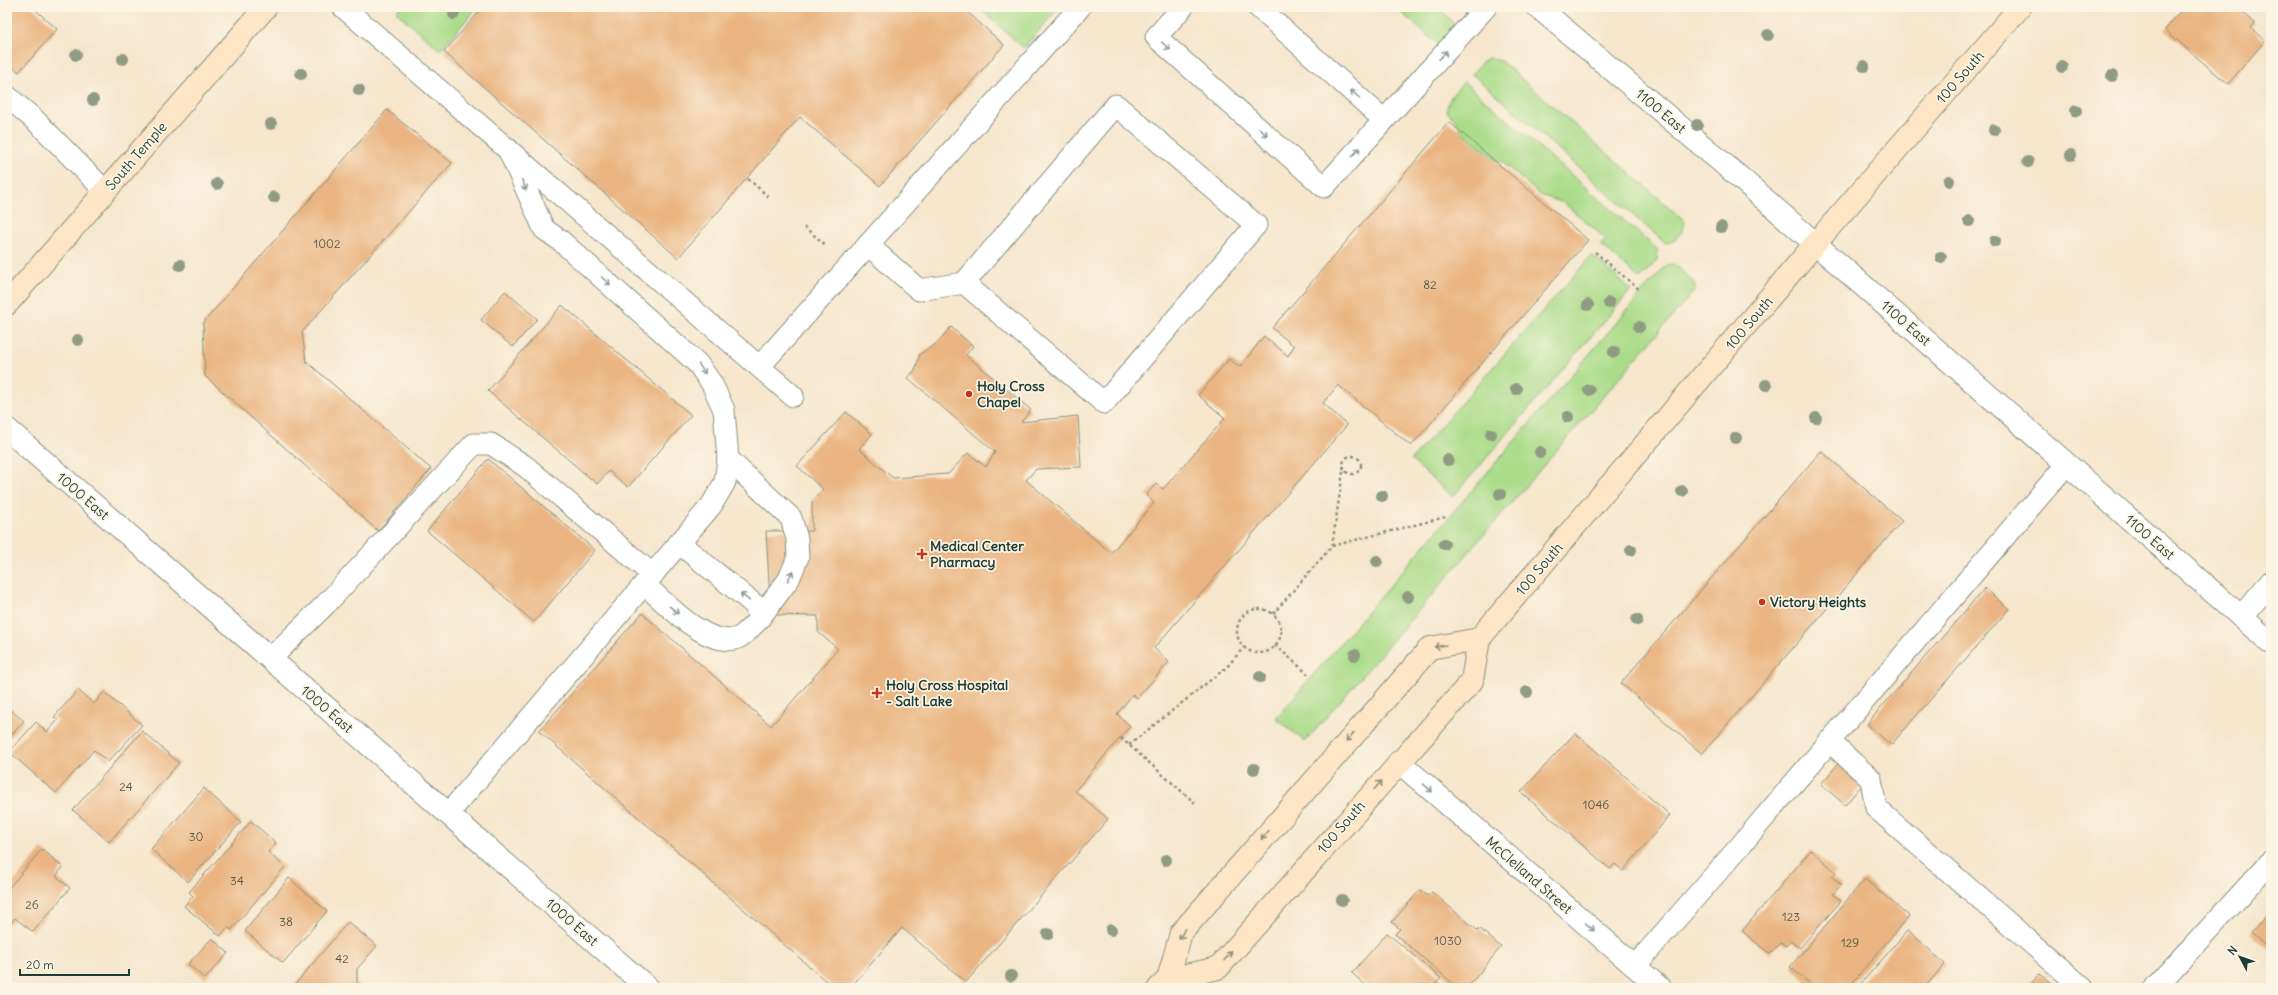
<svg xmlns="http://www.w3.org/2000/svg" width="2278" height="995" font-family="Delius,sans-serif">
  <style>
    .green { fill: #aadc8a; stroke: #648c5f }
    .building { fill: #eab582 }
    .lines { fill: none; stroke-linecap: round; stroke-linejoin: round }
    .lane-casing { stroke: #8a9280; stroke-width: 23 }
    .street-casing { stroke: #8a9280; stroke-width: 24 }
    .secondary-casing { stroke: #8a9280; stroke-width: 24 }
    .path { stroke: #8a9280; stroke-width: 2.5; stroke-dasharray: 3 3; stroke-linecap: butt }
    .lane { stroke: #fff; stroke-width: 21 }
    .street { stroke: #fff; stroke-width: 22 }
    .secondary { stroke: #fde5c5; stroke-width: 22 }
    .tree { fill: #8f9b82 }
    .oneway { stroke: #8f9e9a }
    .oneway2 { stroke: #8e917c }
    .poi-dot { fill: #c8321e; stroke: #fcf5e5; stroke-width: 1.5 }
    .labels { text-anchor: middle; dominant-baseline: central; stroke-width: 3.5; stroke-linejoin: round; paint-order: stroke }
    .number-label { font-size: 12px; fill: #525b48 }
    .street-label { font-size: 14px; fill: #1f3d34; stroke: #fcf5e5 }
    .poi-label { font-size: 14px; font-weight: bold; fill: #1f3d34; stroke: #fcf5e5; text-anchor: start }
  </style>
  <rect width="100%" height="100%" fill="#fcf5e5"/>
  <filter id="ink" filterUnits="userSpaceOnUse"><feTurbulence type="fractalNoise" baseFrequency=".025" numOctaves="2"/><feDisplacementMap in="SourceGraphic" scale="8" xChannelSelector="R" yChannelSelector="G"/><feConvolveMatrix kernelMatrix="1 2 1 2 8 2 1 2 1" color-interpolation-filters="sRGB"/></filter>
  <filter id="wash" filterUnits="userSpaceOnUse"><feTurbulence type="fractalNoise" baseFrequency=".012" numOctaves="4" result="noise"/><feDisplacementMap in="SourceGraphic" scale="16" xChannelSelector="R" yChannelSelector="G"/><feGaussianBlur stdDeviation="0.9" result="paint"/><feColorMatrix in="noise" values="0 0 0 0 0 0 0 0 0 0 0 0 0 0 0 0 0 1.4 0 .05"/><feComposite in="paint" operator="in"/></filter>
  <g filter="url(#wash)">
    <rect width="100%" height="100%" fill="#f5e6cc"/>
    <g class="green">
      <path d="M400,7h78l-38,43 -44,-38z"/>
      <path d="M978,7h81l-35,41z"/>
      <path d="M1395,7h43l16,17v9l-12,15z"/>
      <path d="M1489,58l12,3 184,160 -2,9 -9,11 -9,2 -193,-169 11,-13z"/>
      <path d="M1464,82l193,167v11l-17,19 -39,-34 5,-6 -42,-36 -24,-8 -39,-34h-4l-38,-32 2,-2 -14,-16c0,-13 9,-20 17,-29z"/>
      <path d="M1592,255l39,35 -178,207 -42,-37z"/>
      <path d="M1674,264l19,17 3,8 -391,453 -29,-24 390,-453z"/>
    </g>
    <g id="blocks">
      <g class="building">
        <path d="M7,7h25l25,22 -38,43 -12,-10z"/>
        <path d="M483,7h479l42,38 -124,141 -80,-69 -122,141 -234,-206z"/>
        <path d="M2184,7h53l18,16 -4,5 14,13 -37,43 -63,-54z"/>
        <path d="M387,110l65,53 -150,169 4,29 125,108 -53,62 -173,-155 -2,-53z"/>
        <path d="M1449,122l139,118 -177,206 -73,-61 -15,18 24,22 -193,223 15,14 -32,36 -4,-4 -16,20 13,12 -55,65 33,28 -142,163 -64,-54 -52,60h-16l-295,-257 103,-118 129,113 67,-77 -20,-17v-16l-47,-1 -5,-84h46v-29l11,-13 -26,-23 49,-54 26,22 -13,15 34,29 55,-4 20,-21 18,14 9,-15 -87,-74 7,-8 5,-16 16,-10 15,-17 22,19 -7,9 65,55 -10,12 57,-6 3,51 -45,2 -10,11 85,73 43,-50 -8,-8 10,-11 7,5 62,-71 -27,-23 31,-36 11,8 24,-31 24,20 6,-10 -22,-18z"/>
        <path d="M505,291l32,28 -24,28 -32,-27z"/>
        <path d="M562,305l129,110 -63,72 -19,-16 -12,13 -109,-93z"/>
        <path d="M1821,451l81,70 -200,233 -81,-71z"/>
        <path d="M488,459l107,91 -61,72 -107,-91z"/>
        <path d="M1985,588l24,21 -118,136 -24,-21z"/>
        <path d="M78,690l16,14 10,-12 38,33 -34,37 -14,-12 -38,43 -47,-41 27,-30 11,10 11,-12 -4,-3z"/>
        <path d="M7,707l17,14 -17,19z"/>
        <path d="M142,731l37,32 -70,79 -36,-32z"/>
        <path d="M1575,733l95,82 -47,56 -8,-7 -5,5 -89,-77z"/>
        <path d="M1843,758l24,21 -22,26 -24,-21z"/>
        <path d="M204,788l37,34 -53,60 -37,-33z"/>
        <path d="M251,821l25,22 -8,9 17,15 -54,63 -3,-3 -8,9 -36,-30 9,-10 -4,-4z"/>
        <path d="M42,849l21,18 -7,9 14,12 -37,44 -18,-14 -5,7 -3,-3v-32z"/>
        <path d="M1811,850l25,22 -4,5 9,8 -8,9 8,7 -41,47 -9,-7 -5,5 -5,-4 -11,12 -28,-23z"/>
        <path d="M289,878l38,33 -44,52 -38,-32z"/>
        <path d="M1865,879l44,37 -61,72h-33l-25,-21z"/>
        <path d="M1420,890l8,6 4,-4 46,39 1,-3 22,19 -34,41h-9l-63,-54 5,-5 -8,-7z"/>
        <path d="M2271,910v41l-20,-18z"/>
        <path d="M348,922l29,24 -20,23v14l7,5h-72z"/>
        <path d="M1908,930l37,34 -21,24h-67z"/>
        <path d="M1387,933l54,45 -9,10h-63l-17,-15z"/>
        <path d="M212,938l16,15 -23,26 -17,-15z"/>
        <path d="M2040,974l16,14h-29z"/>
      </g>
    </g>
  </g>
  <g filter="url(#ink)">
    <use href="#blocks" fill-opacity="0" stroke="#8a9280" stroke-width="1"/>
    <g class="lines">
      <defs>
        <g id="lane">
          <path d="M343,7l450,389"/>
          <path d="M1183,7l-27,30 168,150 162,-180"/>
          <path d="M1258,7l126,113"/>
          <path d="M7,96l30,26 68,69"/>
          <path d="M868,245l51,45 45,-7 152,-178 140,120 -152,178 -140,-120"/>
          <path d="M760,366l320,-359"/>
          <path d="M728,459l63,59 6,21 1,18 -9,22 -30,40"/>
          <path d="M644,584c22,19 63,65 94,54 7,-3 16,-14 21,-19l-4,-14 -76,-62"/>
          <path d="M270,659l56,-55 148,-160h17l34,22 128,109"/>
          <path d="M1829,741l42,38 5,29 207,180"/>
          <path d="M448,814l263,-308 14,-24 3,-23 -4,-49 -12,-26 -14,-20 -137,-123 -17,-12 -36,-80"/>
          <path d="M1635,966l105,-120 327,-382"/>
          <path d="M2155,988l116,-127"/>
        </g>
        <g id="street">
          <path d="M1538,7l200,169 533,467"/>
          <path d="M7,429l641,559"/>
          <path d="M2241,617l30,-35"/>
          <path d="M1399,762l261,226"/>
        </g>
        <g id="secondary">
          <path d="M7,304l259,-297"/>
          <path d="M1168,979l50,-11 254,-287 7,-42 336,-395 205,-237"/>
          <path d="M1159,988l9,-9 13,-46 249,-285 49,-9"/>
        </g>
      </defs>
      <use href="#lane" class="lane-casing"/>
      <use href="#street" class="street-casing"/>
      <use href="#secondary" class="secondary-casing"/>
      <g class="path">
        <path d="M748,179l22,19"/>
        <path d="M804,227l23,19"/>
        <path d="M1595,252l45,38"/>
        <circle cx="1352" cy="465" r="9"/>
        <path d="M1332,546l12,-81"/>
        <circle cx="1259" cy="631" r="22"/>
        <path d="M1273,614l59,-68 114,-29"/>
        <path d="M1275,645l33,29"/>
        <path d="M1121,738l74,65"/>
        <path d="M1129,745l98,-78 17,-20"/>
      </g>
      <use href="#lane" class="lane"/>
      <use href="#street" class="street"/>
      <use href="#secondary" class="secondary"/>
    </g>
    <g class="tree">
      <circle cx="454" cy="14" r="6"/>
      <circle cx="1768" cy="35" r="6"/>
      <circle cx="76" cy="55" r="6"/>
      <circle cx="123" cy="59" r="6"/>
      <circle cx="1864" cy="66" r="6"/>
      <circle cx="2062" cy="67" r="6"/>
      <circle cx="301" cy="74" r="6"/>
      <circle cx="2112" cy="76" r="6"/>
      <circle cx="359" cy="90" r="6"/>
      <circle cx="93" cy="100" r="6"/>
      <circle cx="2076" cy="111" r="6"/>
      <circle cx="271" cy="124" r="6"/>
      <circle cx="1697" cy="125" r="6"/>
      <circle cx="1994" cy="130" r="6"/>
      <circle cx="2071" cy="155" r="6"/>
      <circle cx="2028" cy="162" r="6"/>
      <circle cx="1949" cy="181" r="6"/>
      <circle cx="217" cy="184" r="6"/>
      <circle cx="274" cy="197" r="6"/>
      <circle cx="1969" cy="221" r="6"/>
      <circle cx="1721" cy="227" r="6"/>
      <circle cx="1995" cy="241" r="6"/>
      <circle cx="1941" cy="257" r="6"/>
      <circle cx="180" cy="265" r="6"/>
      <circle cx="1609" cy="303" r="6"/>
      <circle cx="1588" cy="305" r="6"/>
      <circle cx="1639" cy="327" r="6"/>
      <circle cx="78" cy="340" r="6"/>
      <circle cx="1614" cy="352" r="6"/>
      <circle cx="1766" cy="385" r="6"/>
      <circle cx="1516" cy="389" r="6"/>
      <circle cx="1589" cy="390" r="6"/>
      <circle cx="1568" cy="417" r="6"/>
      <circle cx="1816" cy="418" r="6"/>
      <circle cx="1491" cy="434" r="6"/>
      <circle cx="1736" cy="438" r="6"/>
      <circle cx="1540" cy="452" r="6"/>
      <circle cx="1448" cy="460" r="6"/>
      <circle cx="1682" cy="491" r="6"/>
      <circle cx="1500" cy="494" r="6"/>
      <circle cx="1382" cy="496" r="6"/>
      <circle cx="1444" cy="544" r="6"/>
      <circle cx="1631" cy="550" r="6"/>
      <circle cx="1377" cy="561" r="6"/>
      <circle cx="1408" cy="597" r="6"/>
      <circle cx="1637" cy="620" r="6"/>
      <circle cx="1355" cy="655" r="6"/>
      <circle cx="1260" cy="677" r="6"/>
      <circle cx="1527" cy="692" r="6"/>
      <circle cx="1254" cy="769" r="6"/>
      <circle cx="1166" cy="860" r="6"/>
      <circle cx="1342" cy="900" r="6"/>
      <circle cx="1111" cy="930" r="6"/>
      <circle cx="1048" cy="934" r="6"/>
      <circle cx="1011" cy="976" r="6"/>
    </g>
    <defs><path id="oneway-shaft" d="M-6 0H5M1.5-3L5.5 0L1.5 3" fill="none" stroke-width="1.6" stroke-linecap="round" stroke-linejoin="round"/></defs>
    <g class="oneway">
      <use href="#oneway-shaft" transform="translate(1166 46) rotate(42)"/>
      <use href="#oneway-shaft" transform="translate(1443 55) rotate(-48)"/>
      <use href="#oneway-shaft" transform="translate(1355 94) rotate(-138)"/>
      <use href="#oneway-shaft" transform="translate(1263 132) rotate(42)"/>
      <use href="#oneway-shaft" transform="translate(1356 152) rotate(-48)"/>
      <use href="#oneway-shaft" transform="translate(524 185) rotate(66)"/>
      <use href="#oneway-shaft" transform="translate(606 281) rotate(42)"/>
      <use href="#oneway-shaft" transform="translate(702 369) rotate(55)"/>
      <use href="#oneway-shaft" transform="translate(790 576) rotate(-64)"/>
      <use href="#oneway-shaft" transform="translate(745 597) rotate(-141)"/>
      <use href="#oneway-shaft" transform="translate(674 610) rotate(40)"/>
      <use href="#oneway-shaft" transform="translate(1428 788) rotate(41)"/>
      <use href="#oneway-shaft" transform="translate(1590 927) rotate(41)"/>
    </g>
    <g class="oneway2">
      <use href="#oneway-shaft" transform="translate(1440 646) rotate(170)"/>
      <use href="#oneway-shaft" transform="translate(1350 737) rotate(132)"/>
      <use href="#oneway-shaft" transform="translate(1378 785) rotate(-48)"/>
      <use href="#oneway-shaft" transform="translate(1265 835) rotate(131)"/>
      <use href="#oneway-shaft" transform="translate(1182 934) rotate(117)"/>
      <use href="#oneway-shaft" transform="translate(1228 956) rotate(-49)"/>
    </g>
  </g>
  <g class="poi-dot">
    <circle cx="969" cy="394" r="4"/>
    <path d="M920 548h4v4h4v4h-4v4h-4v-4h-4v-4h4z"/>
    <circle cx="1762" cy="602" r="4"/>
    <path d="M875 687h4v4h4v4h-4v4h-4v-4h-4v-4h4z"/>
  </g>
  <g class="labels">
    <g class="number-label">
      <text x="327" y="243">1002</text>
      <text x="1430" y="284">82</text>
      <text x="126" y="786">24</text>
      <text x="1596" y="804">1046</text>
      <text x="196" y="836">30</text>
      <text x="237" y="880">34</text>
      <text x="32" y="904">26</text>
      <text x="1791" y="916">123</text>
      <text x="286" y="921">38</text>
      <text x="1448" y="940">1030</text>
      <text x="1850" y="942">129</text>
      <text x="342" y="958">42</text>
    </g>
    <g class="street-label">
      <text transform="translate(1960 77) rotate(-49)">100 South</text>
      <text transform="translate(1661 111) rotate(40)">1100 East</text>
      <text transform="translate(136 156) rotate(-49)">South Temple</text>
      <text transform="translate(1749 323) rotate(-50)">100 South</text>
      <text transform="translate(1906 323) rotate(41)">1100 East</text>
      <text transform="translate(83 496) rotate(41)">1000 East</text>
      <text transform="translate(2150 537) rotate(41)">1100 East</text>
      <text transform="translate(1539 569) rotate(-50)">100 South</text>
      <text transform="translate(327 709) rotate(41)">1000 East</text>
      <text transform="translate(1341 827) rotate(-49)">100 South</text>
      <text transform="translate(1529 875) rotate(41)">McClelland Street</text>
      <text transform="translate(572 922) rotate(41)">1000 East</text>
    </g>
    <g class="poi-label">
      <text x="977" y="386">Holy Cross<tspan x="977" dy="16">Chapel</tspan></text>
      <text x="930" y="546">Medical Center<tspan x="930" dy="16">Pharmacy</tspan></text>
      <text x="1770" y="602">Victory Heights</text>
      <text x="886" y="685">Holy Cross Hospital<tspan x="886" dy="16">- Salt Lake</tspan></text>
    </g>
  </g>
  <rect width="2278" height="995" fill="none" stroke="#fcf5e5" stroke-width="24"/>
  <g transform="translate(2240 957) rotate(311)" stroke="#fcf5e5" stroke-width="3" paint-order="stroke">
  <path d="M0-3L7 15L0 10L-7 15Z" fill="#1f3d34"/>
  <text y="-6" font-size="11" font-weight="bold" text-anchor="middle" fill="#1f3d34">N</text>
  </g>
  <path d="M20 969v6h109v-6" fill="none" stroke="#1f3d34" stroke-width="2"/>
  <text x="26" y="969" font-size="12" fill="#1f3d34" stroke="#fcf5e5" stroke-width="3" paint-order="stroke">20 m</text>
</svg>
